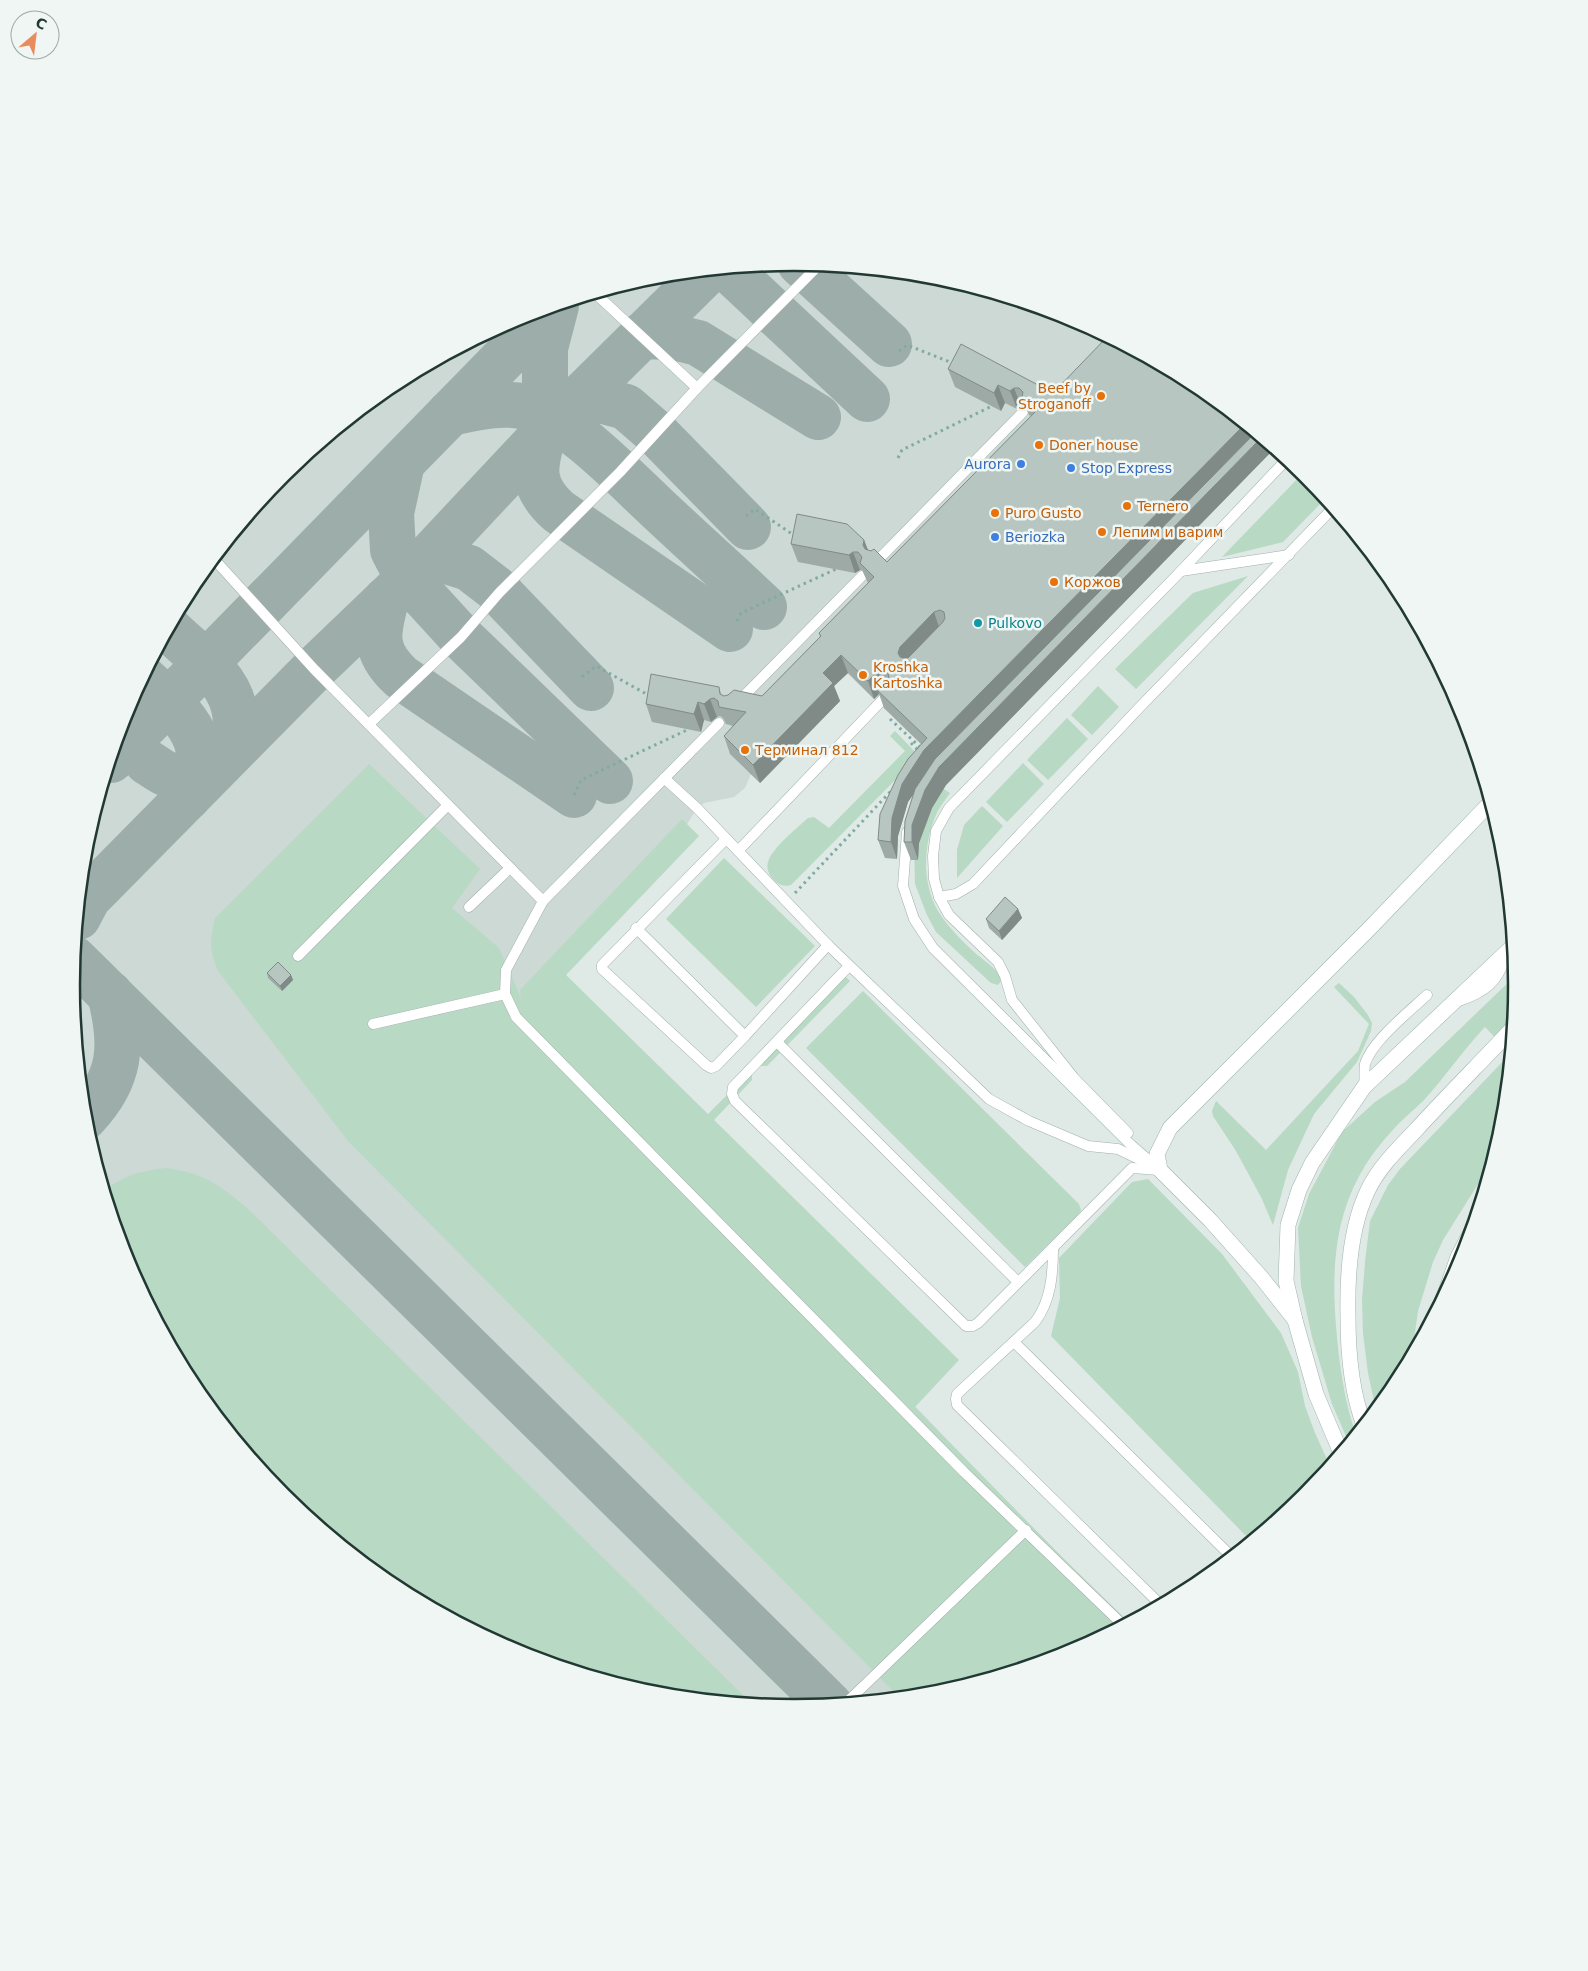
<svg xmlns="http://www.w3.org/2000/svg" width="1588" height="1971" font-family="'DejaVu Sans',sans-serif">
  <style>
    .built { fill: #cdd9d4 }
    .green { fill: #b8d9c4 }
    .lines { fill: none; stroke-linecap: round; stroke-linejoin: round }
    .taxiway { stroke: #9daeaa; stroke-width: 46 }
    .lane-casing { stroke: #a2b0ac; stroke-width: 11 }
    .street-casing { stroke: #a2b0ac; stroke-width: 16 }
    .secondary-casing { stroke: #9fb4ae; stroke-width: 16 }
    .path { stroke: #81aba1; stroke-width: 3; stroke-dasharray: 2.5 4; stroke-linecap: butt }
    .lane { stroke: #fff; stroke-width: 10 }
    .street { stroke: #fff; stroke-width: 15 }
    .secondary { stroke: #fff; stroke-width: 15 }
    .wall { fill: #9daaa6 }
    .shaded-wall { fill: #808b87 }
    .building { fill: #b7c6c1; stroke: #808b87; fill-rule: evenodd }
    .food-dot { fill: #e8710a; stroke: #eff6f3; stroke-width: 2 }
    .shop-dot { fill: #3f7fe0; stroke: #eff6f3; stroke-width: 2 }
    .culture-dot { fill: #0f9aa8; stroke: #eff6f3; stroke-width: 2 }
    .labels { text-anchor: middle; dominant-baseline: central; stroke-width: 5; stroke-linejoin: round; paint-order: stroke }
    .food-label { font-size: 14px; fill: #c56008; stroke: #eff6f3; text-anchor: start }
    .shop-label { font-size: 14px; fill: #366cbe; stroke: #eff6f3; text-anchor: start }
    .culture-label { font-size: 14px; fill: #0d838f; stroke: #eff6f3; text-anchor: start }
    .rim { fill: none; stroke: #213833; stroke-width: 2.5 }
  </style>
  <rect width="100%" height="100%" fill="#dfe9e5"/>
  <path class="built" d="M794,263l141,14 136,41 125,67 -273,361 -76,-73 -17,18 10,10 -80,82 -9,-9 -6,14 -11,9 -30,6 -7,5 -16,26 -154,163 442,466 95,96 65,63 -59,31 -135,41 -141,14 -141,-14 -136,-41 -125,-67 -109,-90 -90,-109 -67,-125 -41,-136 -14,-141 14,-141 41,-135 67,-125 90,-110 110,-90 125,-66 135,-41z"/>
  <g class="green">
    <path d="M1303,473l22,26 -42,43 -61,15z"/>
    <path d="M1248,576l-112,113 -21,-20 78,-76z"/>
    <path d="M1098,686l21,21 -27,28 -21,-20z"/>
    <path d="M1067,718l21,21 -40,41 -21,-20z"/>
    <path d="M895,731l24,25 -128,129c-6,2 -13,0 -17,-5 -5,-5 -8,-12 -6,-18 4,-14 29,-34 40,-44l6,-1 15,11 76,-77 -15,-15z"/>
    <path d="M1023,763l21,21 -37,38 -21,-20z"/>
    <path d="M369,764l111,105 -28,39 47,40 22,50 -1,-8 162,-171 17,17 -133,139 142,139 39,-39h5v5l-38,40 245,240 -44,47 149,152 64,63 -58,31 -135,41 -35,4 -552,-557 -130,-170c-9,-22 -8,-30 -3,-53z"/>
    <path d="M939,786l11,7c-5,7 -11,15 -14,22 -13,29 -14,69 2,96 9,15 23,29 35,40 10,10 26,17 28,30l-3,4 -7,-2 -55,-51 -9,-17 -12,-31 -1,-42z"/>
    <path d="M982,806l21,20 -46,52v-28l7,-25z"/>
    <path d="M724,858l91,88 -59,61 -90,-88z"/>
    <path d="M1516,975l1,11 -7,67 -25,-26c-22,23 -40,50 -61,73 -11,11 -23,20 -33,32 -53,57 -61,120 -55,194 3,37 8,74 20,109l-7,8 -17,-39 -20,-67 -11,-51 -3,-58 11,-34 33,-62 33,-30 30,-20z"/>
    <path d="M845,976l5,5 -83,85h-6l-1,-1z"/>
    <path d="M1339,983l15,14 14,18 4,8 -1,8 -14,31 -43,52 -26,56 -15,55 -11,-26 -26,-48 -23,-35 -1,-5 4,-10 50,49 92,-99 11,-27 -35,-37z"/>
    <path d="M863,991l216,213 2,6 -3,5 -53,52 -219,-219z"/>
    <path d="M1510,1054l-7,73 -10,33 -50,80 -10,22 -15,49 -4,28v12l-19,36 -19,23 -8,-37 -5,-40 -1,-33 3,-38 5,-41 18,-36 12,-16z"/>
    <path d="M166,1168c37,5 52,16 80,39l506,497 -99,-10 -136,-41 -125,-67 -109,-90 -90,-109 -67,-125 -22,-72c22,-15 37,-19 62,-22z"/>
    <path d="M1148,1179l74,75 59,79 17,39 7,34 10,27 15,33 -25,31 -54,44 -200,-205 9,-38 -1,-40 73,-76z"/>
  </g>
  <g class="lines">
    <g class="taxiway">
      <path d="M800,263l89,81"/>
      <path d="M728,269l139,130"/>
      <path d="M556,306l-11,42v34l24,47"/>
      <path d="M641,336l33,1 24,6 120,74"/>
      <path d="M572,406l17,-5h15l22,6 30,26 92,94"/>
      <path d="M450,413c25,-5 50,-12 76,-6 41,10 97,69 129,99 36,34 73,67 109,101"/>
      <path d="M543,435c-9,33 -13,50 15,76l172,118"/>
      <path d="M402,463l-11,50 2,37 15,29 53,58 149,144"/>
      <path d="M408,579l24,-17 15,-1 22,7 26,20 96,100"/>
      <path d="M386,600c-9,34 -13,51 15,77l173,118"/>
      <path d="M143,678c38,35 76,64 45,119"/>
      <path d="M111,760l443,-453"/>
      <path d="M147,762c7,4 14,10 20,12 43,13 77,-24 67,-66 -7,-33 -42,-56 -65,-79"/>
      <path d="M78,917l10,-19 226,-229 94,-90 149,-159 151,-149"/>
      <path d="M74,959l756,746"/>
      <path d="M84,1118c38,-40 39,-73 26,-124"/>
    </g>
    <defs>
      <g id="lane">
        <path d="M596,294l101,94"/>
        <path d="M214,559l100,110 229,232"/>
        <path d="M876,562l147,-150"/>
        <path d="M1181,571l108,-16"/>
        <path d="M737,703l125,-127"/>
        <path d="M719,723l-176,178 -37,69 -1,24 11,23 448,455 159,153"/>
        <path d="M369,724l92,-87 38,-44 121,-121 77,-84 122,-123"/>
        <path d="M664,778l33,30 131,137 161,154 40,22 59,25 30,3 27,13"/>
        <path d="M907,832l-4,54 11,33 19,29 197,196 30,26"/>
        <path d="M738,851l151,-158"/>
        <path d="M939,897l17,-3 17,-10 166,-176 194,-200"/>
        <path d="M469,907l41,-39"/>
        <path d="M636,928l109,108 -29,30 -5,2 -5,-3 -104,-96v-4l124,-126"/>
        <path d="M298,956l150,-151"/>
        <path d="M849,966l-116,121 -1,7 3,7 231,225h7l5,-3 154,-155 27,2"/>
        <path d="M373,1024l132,-30"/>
        <path d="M745,1036l83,-91"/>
        <path d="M777,1042l241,240"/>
        <path d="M1364,1087c1,-7 0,-16 1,-23 7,-23 45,-53 62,-69"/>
        <path d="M1128,1133l-54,-55 -62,-78 -7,-24 -7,-14 -49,-47 -10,-18 -5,-18 -1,-23 3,-25 13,-23 232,-237 106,-112"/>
        <path d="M1053,1249c0,25 -2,52 -18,73l-78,72 -1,5 1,6 204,200"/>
        <path d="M1014,1342l218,215"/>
        <path d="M846,1703l180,-173"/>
      </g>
      <path id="street" d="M1460,998c23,-8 36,-18 43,-41"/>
      <g id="secondary">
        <path d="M1445,1294l13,-37 13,-25"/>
        <path d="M1295,1320l-34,-43 -51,-57 -50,-50 -3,-16 13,-26 198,-198 122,-127"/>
        <path d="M1364,1425c-13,-34 -16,-72 -16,-108 -1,-41 2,-90 20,-127 11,-23 30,-41 47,-59 32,-35 65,-68 97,-102"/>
        <path d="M1341,1453l-25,-59 -21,-74 -9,-39 2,-56 11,-35 13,-27 52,-76 149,-141"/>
      </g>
    </defs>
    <use href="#lane" class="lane-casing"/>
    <use href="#street" class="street-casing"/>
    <use href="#secondary" class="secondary-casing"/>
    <g class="path">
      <path d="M899,351l8,-6 48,19"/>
      <path d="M898,458l4,-8 90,-44"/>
      <path d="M746,516l9,-7 40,27"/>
      <path d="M737,621l4,-8 95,-44"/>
      <path d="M582,677l14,-11 54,30"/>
      <path d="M890,719l31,29"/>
      <path d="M911,743l9,9"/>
      <path d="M574,795l7,-15 108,-51"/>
      <path d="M795,893l97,-103"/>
    </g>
    <use href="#lane" class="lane"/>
    <use href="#street" class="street"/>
    <use href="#secondary" class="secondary"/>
  </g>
  <g class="wall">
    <path d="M948,369l105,24 143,-8 78,64 -328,336 -14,23 -13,35 -1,17h-7l-7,-18 9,-47 -5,7 -10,34 -1,23 -12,-1 -7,-18 43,-96 -37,-36 -5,-14 -5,5 -26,-26 -14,13 6,15 -80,82 -30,-29 -6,-18 9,-10 -7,-2 -3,-6 -3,-2 -3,1 -6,5 -7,-2 -3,12 -49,-10 -6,-18 73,-17 2,7 3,2h38l58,-59 -1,-4 49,-50 -1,-2 -5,-11h-2l-5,3 -57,-11 -7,-18 73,-4 4,10 19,12 144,-146 -2,-1 -4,-9h-4l-4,3 -12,-6 -4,8 -46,-24z"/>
    <path d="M1018,909l4,9 -20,22 -13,-12 -3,-9z"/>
    <path d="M267,973l24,2 2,5 -11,11 -14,-13z"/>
  </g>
  <g class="shaded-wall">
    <path d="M998,385l7,18 -4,8 -7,-18z"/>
    <path d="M1014,388l7,18 -4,3 -7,-18z"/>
    <path d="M1244,425l14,11 -327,332 -23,34 -10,34 -1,23 -6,-17 1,-24 10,-34 22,-34z"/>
    <path d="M1261,438l13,11 -328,336 -14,23 -13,35 -1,17 -6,-18v-17l13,-35 14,-23z"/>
    <path d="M864,540l7,18 -8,-13z"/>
    <path d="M853,552l7,18 -5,3 -6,-18z"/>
    <path d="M934,612l6,18 -34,35 -8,-12 2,-6z"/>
    <path d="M841,655l7,18 -14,13 6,15 -80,82 -7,-18 70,-92z"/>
    <path d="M880,669l7,18 -10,3 2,4 -5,5 -6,-18z"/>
    <path d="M710,699l7,18 -6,5 -7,-18z"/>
    <path d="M698,702l6,18 -3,12 -7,-18z"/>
    <path d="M1018,909l4,9 -20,22 -3,-9z"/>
    <path d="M291,975l2,5 -11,11 -2,-5z"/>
  </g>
  <g class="building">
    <path d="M1107,337l89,48 48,40 -320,325 -22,34 -10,34 -1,24 -13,-2 2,-26 18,-39 10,-16 19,-21 -50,-48 12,-13 -2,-7 -7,-1 -12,12 -27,-26 -18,18 10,10 -80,82 -29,-29 22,-24 -27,-5 -1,-6 -4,-3 -4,1 -6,5 -6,-2 -4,12 -48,-10 5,-30 68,13 1,7 4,2 4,-1 6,-5 28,6 59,-60 -2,-3 55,-56 -14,-14 2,-6 -4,-5h-5l-4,3 -58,-11 6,-30 50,10 17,16 -1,5 2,4 6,2 3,-2 13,13 153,-155 -18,-10 1,-5 -4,-4h-5l-4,3 -12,-6 -4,8 -46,-24 13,-25 92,49zM940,610l4,2 1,6 -2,4 -34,35 -3,2 -6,-2 -2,-4 2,-6 34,-35z"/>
    <path d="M1255,433l6,5 -322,329 -14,23 -13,35v17h-8l1,-21 10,-32 20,-30z"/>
    <path d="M1005,897l13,12 -19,22 -13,-12z"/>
    <path d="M278,962l13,13 -11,11 -13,-13z"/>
  </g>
  <g class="food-dot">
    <circle cx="1101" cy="396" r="5"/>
    <circle cx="1039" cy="445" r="5"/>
    <circle cx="1127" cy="506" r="5"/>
    <circle cx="995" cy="513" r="5"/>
    <circle cx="1102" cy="532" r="5"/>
    <circle cx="1054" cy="582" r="5"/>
    <circle cx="863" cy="675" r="5"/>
    <circle cx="745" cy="750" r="5"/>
  </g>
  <g class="shop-dot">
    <circle cx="1021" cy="464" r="5"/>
    <circle cx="1071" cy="468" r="5"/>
    <circle cx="995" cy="537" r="5"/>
  </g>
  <circle class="culture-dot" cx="978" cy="623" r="5"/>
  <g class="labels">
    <g class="food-label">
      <text x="1091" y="388" text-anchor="end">Beef by<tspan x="1091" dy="16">Stroganoff</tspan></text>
      <text x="1049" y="445">Doner house</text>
      <text x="1137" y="506">Ternero</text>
      <text x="1005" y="513">Puro Gusto</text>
      <text x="1112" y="532">Лепим и варим</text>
      <text x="1064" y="582">Коржов</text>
      <text x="873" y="667">Kroshka<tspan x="873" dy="16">Kartoshka</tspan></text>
      <text x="755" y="750">Терминал 812</text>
    </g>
    <g class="shop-label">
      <text x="1011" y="464" text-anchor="end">Aurora</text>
      <text x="1081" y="468">Stop Express</text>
      <text x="1005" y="537">Beriozka</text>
    </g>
    <g class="culture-label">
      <text x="988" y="623">Pulkovo</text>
    </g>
  </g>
  <path d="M0 0H1588V1971H0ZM80 985a714 714 0 1 1 1428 0a714 714 0 1 1-1428 0Z" fill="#eff6f3" fill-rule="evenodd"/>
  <path class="rim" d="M80 985a714 714 0 1 1 1428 0a714 714 0 1 1-1428 0Z"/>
  <g transform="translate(35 35) rotate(28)"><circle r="24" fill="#eff6f3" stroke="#9daaa6"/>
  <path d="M0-4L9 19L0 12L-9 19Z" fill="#e98b5d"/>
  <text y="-8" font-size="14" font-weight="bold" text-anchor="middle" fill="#213833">С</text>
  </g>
</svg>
